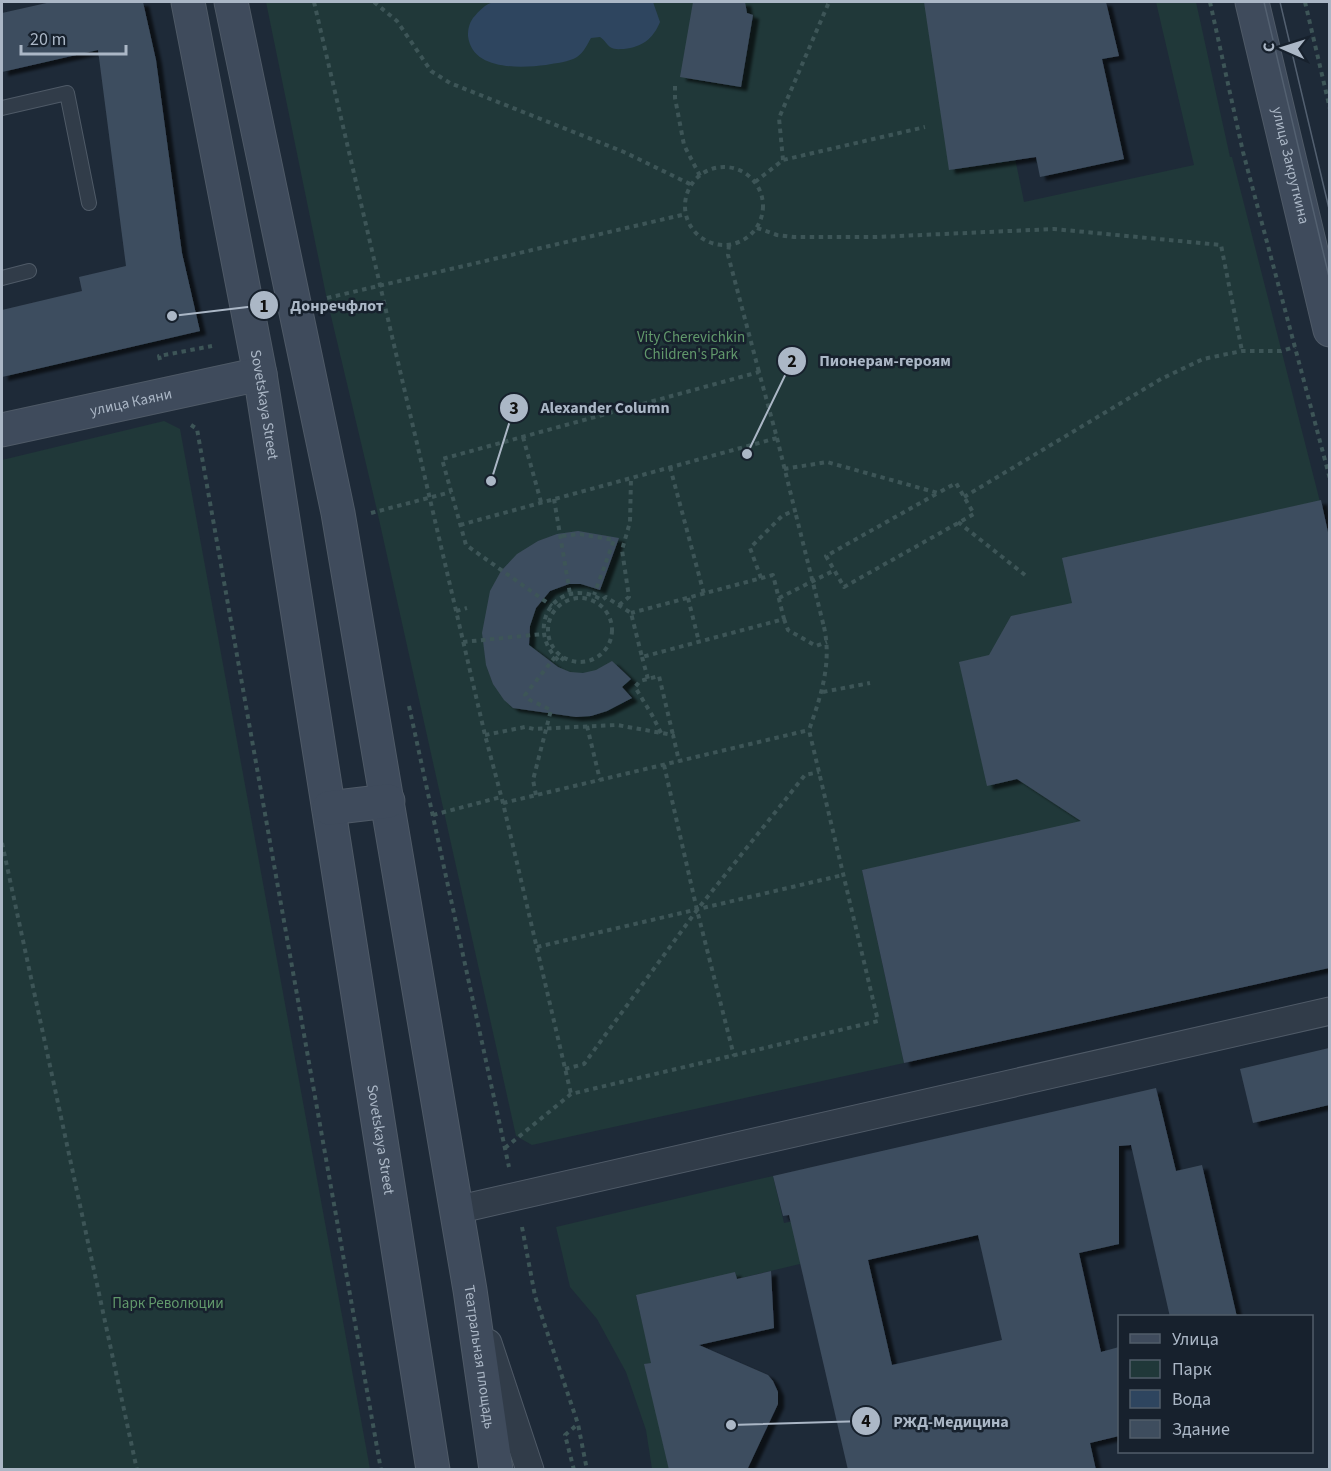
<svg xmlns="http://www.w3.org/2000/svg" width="1331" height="1471" font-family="'Source Sans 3',sans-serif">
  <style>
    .green { fill: #203839 }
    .water { fill: #2e455f }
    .building { fill: #3e4d5e; fill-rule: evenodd; filter: url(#shadow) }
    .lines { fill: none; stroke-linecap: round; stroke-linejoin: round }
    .lane-casing { stroke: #4f5a67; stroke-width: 16 }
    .street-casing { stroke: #4f5a67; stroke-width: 29 }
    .secondary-casing { stroke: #4f5a67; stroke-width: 35 }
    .path { stroke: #3d5557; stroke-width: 4; stroke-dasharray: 4.5 4.5; stroke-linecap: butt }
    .lane { stroke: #313c49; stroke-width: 14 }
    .street { stroke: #313c49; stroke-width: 27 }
    .secondary { stroke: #3f4b5c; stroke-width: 33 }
    .tram { stroke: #536070; stroke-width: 1.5 }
    .path-bridge { stroke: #3d5557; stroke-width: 4; stroke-dasharray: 4.5 4.5; stroke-linecap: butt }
    .labels { text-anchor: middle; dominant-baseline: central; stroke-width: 5; stroke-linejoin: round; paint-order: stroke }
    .street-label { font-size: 15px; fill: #abb7c6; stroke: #17212d }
    .park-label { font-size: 15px; fill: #61986b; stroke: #17212d }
    .leader { fill: none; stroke: #abb7c6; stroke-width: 2 }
    .callout-dot { fill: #abb7c6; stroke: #17212d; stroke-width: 2 }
    .mark-label { font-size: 18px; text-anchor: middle; font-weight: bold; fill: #111 }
    .callout-label { font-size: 16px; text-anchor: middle; font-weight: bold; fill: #abb7c6; stroke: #17212d; stroke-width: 5; stroke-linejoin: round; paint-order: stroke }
  </style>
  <defs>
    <filter id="shadow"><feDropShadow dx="6" dy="4" stdDeviation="1.5" flood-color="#0009"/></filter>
  </defs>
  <rect width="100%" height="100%" fill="#1e2a38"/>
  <g class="green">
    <path d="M266,2h717l41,200 170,-37 -38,-163h40l34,155h2l97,380v250l-224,50 -243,33 42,193 -372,82 -16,-9 -140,-630 -50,-211z"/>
    <path d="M164,421l16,8 190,1040h-368v-1009z"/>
    <path d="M773,1176l11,47 10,-2 10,42 -67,16 -2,-6 -99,23 16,67 -7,1 24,105h-17l-6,-39 -20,-58 -29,-53 -27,-32 -14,-60z"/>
  </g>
  <path class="water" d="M494,2h159l7,20c-7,17 -18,25 -36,27 -4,0 -10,1 -14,-2 -4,-3 -5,-7 -10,-10l-9,1c-4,7 -7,14 -14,19 -8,5 -21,6 -31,8 -25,3 -74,6 -78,-29 0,-7 1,-12 5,-18 6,-7 12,-14 21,-16z"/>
  <g class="building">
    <path d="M51,2h92l13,58 26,193 18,78 -198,46v-67l80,-19 -3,-14 47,-11 -28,-216 -96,22v-59z"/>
    <path d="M693,2h52l2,11 6,2 -12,72 -61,-10z"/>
    <path d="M924,2h182l13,54 -17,3 22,100 -84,18 -4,-20 -87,13z"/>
    <path d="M1321,500l8,37v431l-425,95 -42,-193 219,-49 -64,-42 -30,7 -28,-124 30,-7 22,-39 61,-13 -10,-45z"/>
    <path d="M578,531l41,7 -19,52 -19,-6h-12l-19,7 -14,17 -6,18 -1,19 29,22 12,5 13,1 13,-3 16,-9 19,18 -9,8 10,11 -25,13 -16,5 -15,1 -63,-9 -9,-8 -11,-16 -7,-19 -4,-32 8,-42 11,-20 16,-17 21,-13 19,-7z"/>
    <path d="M1329,1048v57l-76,18 -13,-54z"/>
    <path d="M1156,1088l20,83 26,-6 35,152h-67l-39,-172 -12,1v98l-40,9 22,99 18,-5v89l-29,7 6,27h-248l-59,-255 -6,1 -10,-40zM978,1235l24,105 -110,25 -24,-105z"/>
    <path d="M771,1271l3,57 -75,17 69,30 5,6 5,11v12l-31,66h-78l-25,-106 7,-1 -15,-68 99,-23 2,7z"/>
  </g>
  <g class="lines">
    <defs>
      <g id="lane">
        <path d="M2,108l65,-15 22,110"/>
        <path d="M2,278l27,-7"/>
      </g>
      <g id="street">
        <path d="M456,1210l874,-199"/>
        <path d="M488,1343l42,127"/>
      </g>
      <g id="secondary">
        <path id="s1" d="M188,2l72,372 173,1096"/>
        <path id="s2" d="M231,2l107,511 132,777 26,180"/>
        <path id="s3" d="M1252,2l78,328"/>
        <path id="s4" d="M2,430l258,-56"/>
        <path d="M329,808l59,-7"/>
      </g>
    </defs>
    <use href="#lane" class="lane-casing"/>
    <use href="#street" class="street-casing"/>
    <use href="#secondary" class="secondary-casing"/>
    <g class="path">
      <path d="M314,2l171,733 18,68 68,291"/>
      <path d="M374,2l23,19 34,50 19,12 174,69 68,33"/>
      <path d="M1210,2l33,150 87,327"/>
      <path d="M1305,2l25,107"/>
      <path d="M675,86v12l9,47 16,31"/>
      <path d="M783,160l-4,-42 50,-116"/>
      <circle cx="724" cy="206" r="39"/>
      <path d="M755,182l28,-22 142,-33"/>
      <path d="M757,228l20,7 17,2h83l177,-8 167,16 21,106"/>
      <path d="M729,245l-1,10 31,117"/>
      <path d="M327,298l359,-84"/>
      <path d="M160,360l-1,-4 53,-10"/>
      <path d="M191,425l6,4 184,1041"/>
      <path d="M523,437l18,65"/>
      <path d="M777,438l19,77"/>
      <path d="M670,467l34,127"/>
      <path d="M784,469l43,-7 111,31 18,-10 18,31 -130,73 -18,-31 112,-63"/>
      <path d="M964,497l197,-118 42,-20 39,-8h39l14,-4"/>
      <path d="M554,499l16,95"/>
      <path d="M371,513l80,-21"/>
      <path d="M958,522l67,53"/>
      <path d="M460,525l317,-87 -18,-66 -317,87 24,86 86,61"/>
      <path d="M562,536l17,-2 35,6 -20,55"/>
      <path d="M761,578l-11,-30 32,-32 13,-6"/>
      <path d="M688,598l11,44"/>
      <path d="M779,598l56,-28"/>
      <circle cx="580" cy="630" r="32"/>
      <path d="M619,605l10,-8 -7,-47 8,-28 1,-44"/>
      <path d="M456,611l11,-3"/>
      <path d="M784,619l4,11 28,16 11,-4"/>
      <path d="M463,642l80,-8"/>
      <path d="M564,657l-4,5c-39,-36 -1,-88 42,-62l4,-3 25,16 11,44 142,-38 -11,-44 -142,38"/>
      <path d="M642,657l6,22"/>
      <path d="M823,692l47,-9"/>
      <path d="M409,706l100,461"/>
      <path d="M587,726l13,54"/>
      <path d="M661,733l-9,-18 -17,-28 5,-6 19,-5 14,59"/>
      <path d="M485,735l40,-8 9,2 83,-4 56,10 6,26"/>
      <path d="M664,765l33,145 37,146"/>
      <path d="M536,795l-3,-15 18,-70 -21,-10 -5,-5 30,-38"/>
      <path d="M503,803l306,-73"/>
      <path d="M433,815l68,-18"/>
      <path d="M2,843l135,627"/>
      <path d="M537,947l306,-72"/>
      <path d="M565,1069l19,-5 113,-154 108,-135 14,-3"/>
      <path d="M505,1148l66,-54 307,-73 -69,-291c12,-34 23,-67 15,-103"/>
      <path d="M522,1227l13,69 43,128 9,46"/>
      <path d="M574,1470l-9,-35 13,-11"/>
    </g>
    <use href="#lane" class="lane"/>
    <use href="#street" class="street"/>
    <use href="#secondary" class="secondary"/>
    <g class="tram">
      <path d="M1264,2l66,279"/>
      <path d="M1280,2l50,211"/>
    </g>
    <path class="path-bridge" d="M796,515l28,112"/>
  </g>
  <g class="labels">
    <g class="street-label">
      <text stroke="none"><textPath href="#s3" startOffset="168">улица Закруткина</textPath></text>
      <text stroke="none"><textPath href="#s4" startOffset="132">улица Каяни</textPath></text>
      <text stroke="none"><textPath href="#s1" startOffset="410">Sovetskaya Street</textPath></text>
      <text stroke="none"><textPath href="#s1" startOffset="1154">Sovetskaya Street</textPath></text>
      <text stroke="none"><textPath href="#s2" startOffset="1378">Театральная площадь</textPath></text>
    </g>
    <g class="park-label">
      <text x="691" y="337">Vity Cherevichkin<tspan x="691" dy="17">Children's Park</tspan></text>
      <text x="168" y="1303">Парк Революции</text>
    </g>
  </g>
  <path class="leader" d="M172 316L264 305M747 454L792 361M491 481L514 408M731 1425L866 1421"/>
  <g class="callout-dot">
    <circle cx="172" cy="316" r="6"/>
    <circle cx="747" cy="454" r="6"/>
    <circle cx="491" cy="481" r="6"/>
    <circle cx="731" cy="1425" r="6"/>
    <circle cx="264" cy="305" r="15"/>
    <circle cx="792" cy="361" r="15"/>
    <circle cx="514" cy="408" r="15"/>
    <circle cx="866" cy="1421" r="15"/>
  </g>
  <g class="mark-label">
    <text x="264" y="312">1</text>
    <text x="792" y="367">2</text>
    <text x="514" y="414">3</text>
    <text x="866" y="1427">4</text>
  </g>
  <g class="callout-label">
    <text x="337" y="311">Донречфлот</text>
    <text x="885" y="366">Пионерам-героям</text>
    <text x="605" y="413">Alexander Column</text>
    <text x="951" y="1427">РЖД-Медицина</text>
  </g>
  <rect width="1331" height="1471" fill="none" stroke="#abb7c6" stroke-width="6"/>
  <rect x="1118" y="1315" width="195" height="138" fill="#17212d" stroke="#525d6a" stroke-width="1.5"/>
  <rect x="1130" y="1334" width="30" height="9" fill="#3f4b5c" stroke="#525d6a" stroke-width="1.5"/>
  <text x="1172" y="1345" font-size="18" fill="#abb7c6">Улица</text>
  <rect x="1130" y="1360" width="30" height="18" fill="#203839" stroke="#525d6a" stroke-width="1.5"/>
  <text x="1172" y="1375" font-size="18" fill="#abb7c6">Парк</text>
  <rect x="1130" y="1390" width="30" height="18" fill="#2e455f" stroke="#525d6a" stroke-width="1.5"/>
  <text x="1172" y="1405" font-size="18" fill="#abb7c6">Вода</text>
  <rect x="1130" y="1420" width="30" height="18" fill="#3e4d5e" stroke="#525d6a" stroke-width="1.5"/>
  <text x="1172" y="1435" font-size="18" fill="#abb7c6">Здание</text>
  <g transform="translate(1283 48) rotate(273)" stroke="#17212d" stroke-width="4.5" paint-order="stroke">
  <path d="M0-4.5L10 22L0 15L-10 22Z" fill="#abb7c6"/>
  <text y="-9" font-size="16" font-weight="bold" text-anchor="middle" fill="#abb7c6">С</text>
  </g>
  <path d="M21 45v9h105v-9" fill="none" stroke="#abb7c6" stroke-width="3"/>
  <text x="30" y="45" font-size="18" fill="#abb7c6" stroke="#17212d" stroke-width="4.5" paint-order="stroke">20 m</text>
</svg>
